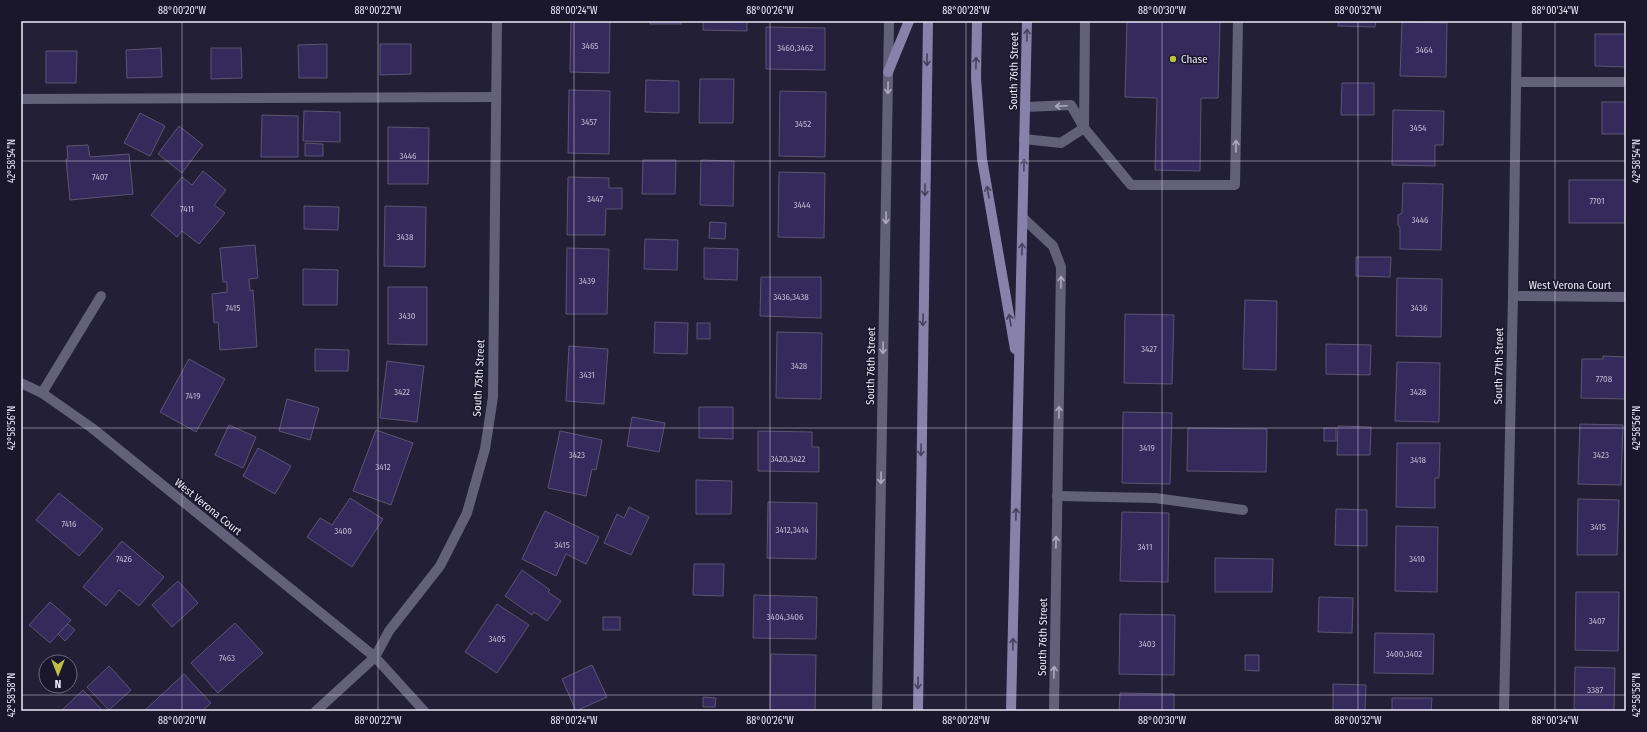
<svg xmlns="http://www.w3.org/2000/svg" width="1647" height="732" font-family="'Fira Sans Condensed',sans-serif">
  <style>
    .building { fill: #352a5c; stroke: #5a5671 }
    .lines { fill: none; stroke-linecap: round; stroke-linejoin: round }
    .service { stroke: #636079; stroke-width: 10 }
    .minor { stroke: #636079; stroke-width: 10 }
    .secondary { stroke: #8882aa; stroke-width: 10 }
    .oneway { stroke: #46415e }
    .oneway2 { stroke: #aeabbf }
    .ticks { fill: none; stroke: #ebe9f9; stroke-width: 1; stroke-opacity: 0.45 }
    .poi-dot { fill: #bbc044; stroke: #1a162c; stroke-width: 1.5 }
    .labels { text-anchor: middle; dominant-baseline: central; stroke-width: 3; stroke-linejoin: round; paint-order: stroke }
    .number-label { font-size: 9px; fill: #beb9d2 }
    .poi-label { font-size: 11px; fill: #ebe9f9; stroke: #1a162c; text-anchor: start }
    .street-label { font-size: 11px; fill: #ebe9f9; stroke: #1a162c }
    .neatline { fill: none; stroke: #ebe9f9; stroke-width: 1.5 }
    .ticks-label { font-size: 10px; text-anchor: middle; fill: #ebe9f9 }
  </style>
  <rect width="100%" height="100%" fill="#231f37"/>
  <g class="building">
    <path d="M571,21h39l-1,52 -39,-1z"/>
    <rect x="650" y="21" width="31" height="3"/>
    <path d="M703,21h44v10l-44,-1z"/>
    <path d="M1127,21h93l-2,77h-17l-1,73 -45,-1 2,-72 -32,-1z"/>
    <path d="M1339,21h37l-1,6 -37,-1z"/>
    <path d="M1402,22l45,1 -1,54 -46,-1z"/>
    <path d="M766,27l59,1v42l-59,-1z"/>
    <path d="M1595,34h31v33l-31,-1z"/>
    <path d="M327,44v34h-28l-1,-33z"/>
    <path d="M380,44h31v30l-31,1z"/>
    <path d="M161,48l1,29 -35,1 -1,-28z"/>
    <path d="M211,48h30l1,30 -31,1z"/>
    <path d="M46,51h31l-1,32h-30z"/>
    <path d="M700,79h34l-1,44h-34z"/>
    <path d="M646,80l33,1v32l-34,-1z"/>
    <path d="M1342,83h32v32h-33z"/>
    <path d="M569,90l41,1 -1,63 -41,-1z"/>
    <path d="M780,91l46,1 -1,65 -46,-1z"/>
    <rect x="1602" y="102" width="24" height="32"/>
    <path d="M1393,110l51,1 -1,34h-8v21l-43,-1z"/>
    <path d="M304,111l36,1v30l-37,-1z"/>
    <path d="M140,113l25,13 -15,30 -26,-13z"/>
    <path d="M262,115l36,1v41h-37z"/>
    <path d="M179,126l24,19 -21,28 -24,-19z"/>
    <path d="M388,127l41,1 -1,56h-40z"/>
    <path d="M305,143l18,1v12h-18z"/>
    <path d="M88,145l2,12 39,-3 4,40 -63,6 -4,-41h2l-1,-13z"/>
    <path d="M643,160h33l-1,34h-33z"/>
    <path d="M701,160l33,1 -1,45 -33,-1z"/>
    <path d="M203,171l23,19 -12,15 11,8 -26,31 -17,-13 -5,6 -26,-22 31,-38 10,8z"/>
    <path d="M779,172l46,1 -1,65 -46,-1z"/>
    <path d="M568,177l41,1v10h13v21h-16l-1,26h-38z"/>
    <rect x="1569" y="180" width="57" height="43"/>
    <path d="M1403,183l40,1 -2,66 -41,-1v-21l-2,-3v-10l4,-2z"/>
    <path d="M304,206l35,1 -1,23 -34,-1z"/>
    <path d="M385,206l41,1 -1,60 -41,-1z"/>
    <path d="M710,222l16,1 -1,16 -16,-1z"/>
    <path d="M645,239l33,1 -1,30 -33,-1z"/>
    <path d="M255,245l3,33 -9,1 1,12 3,-1 4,57 -37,3 -2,-28 -4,1 -2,-29 15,-2v-10h-4l-3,-34z"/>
    <path d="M567,248l42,1 -2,65h-41z"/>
    <path d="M704,248l34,1 -1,31 -33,-1z"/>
    <path d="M1356,257h35l-1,20 -34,-1z"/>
    <path d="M303,269l35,1 -1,35h-34z"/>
    <path d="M761,277h60v41l-61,-2z"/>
    <path d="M1397,278l45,1 -1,58 -45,-1z"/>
    <path d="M388,287h39v58l-39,-1z"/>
    <path d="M1245,300l32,1 -1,69 -33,-1z"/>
    <path d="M1125,314l49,1 -2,69 -48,-1z"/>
    <path d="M655,322l33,1 -1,31 -33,-1z"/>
    <rect x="697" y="323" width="13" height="16"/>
    <path d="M777,332l45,1 -1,66 -45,-1z"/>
    <path d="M1326,344l45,1 -1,30 -44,-1z"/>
    <path d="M569,346l39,3 -4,55 -38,-3z"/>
    <path d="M315,349l34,1 -1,21h-33z"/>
    <path d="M1603,356l23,1v42l-45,-1 1,-39h21z"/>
    <path d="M189,359l36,20 -29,53 -36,-20z"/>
    <path d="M387,361l37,5 -7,56 -37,-4z"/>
    <path d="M1397,362l43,1 -1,59 -44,-1z"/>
    <path d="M287,399l32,9 -9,32 -31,-9z"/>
    <path d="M699,407h34v32l-34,-1z"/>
    <path d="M1123,412l49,1 -2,71 -48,-1z"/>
    <path d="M632,417l33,6 -6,29 -32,-6z"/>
    <path d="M1580,424l43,1 -2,60 -43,-1z"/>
    <path d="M229,425l27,12 -13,31 -28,-13z"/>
    <path d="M1338,426l33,1 -1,28h-33z"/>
    <path d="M1188,428l79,1 -1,43 -79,-1z"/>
    <rect x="1324" y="428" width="12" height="13"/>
    <path d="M376,430l37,13 -22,62 -38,-14z"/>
    <path d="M560,431l42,9 -6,30 -4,-1 -6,27 -38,-8z"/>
    <path d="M758,431l54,1v15h7v25l-61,-1z"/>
    <path d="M1397,443h43l-1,35h-4v30l-39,-1z"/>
    <path d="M258,448l33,18 -16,28 -32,-18z"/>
    <path d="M696,480l36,1 -1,33h-35z"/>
    <path d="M59,493l44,36 -24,27 -43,-36z"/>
    <path d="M350,498l33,21 -31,48 -45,-30 13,-19 12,7z"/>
    <path d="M1578,499l41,1 -2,55h-40z"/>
    <path d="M768,502l49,1 -1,56 -49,-1z"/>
    <path d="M629,507l20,10 -18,38 -27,-12 13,-29 7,4z"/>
    <path d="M1336,509l31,1v36l-32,-1z"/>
    <path d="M545,511l54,26 -13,27 -20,-10 -10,22 -34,-17z"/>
    <path d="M1122,512l47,1 -1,69 -48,-1z"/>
    <path d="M1396,526l42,1 -1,65 -42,-1z"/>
    <path d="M122,541l42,36 -25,29 -20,-16 -13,16 -23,-19z"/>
    <path d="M1215,558l58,1 -1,33h-57z"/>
    <path d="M694,564h30l-1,32 -30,-1z"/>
    <path d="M522,570l28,20 -2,2 13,9 -14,20 -13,-9 -2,3 -27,-19z"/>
    <path d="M178,581l20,22 -26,24 -20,-22z"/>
    <path d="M1576,592h43l-1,59 -43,-1z"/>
    <path d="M754,595l63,2 -1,42 -63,-1z"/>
    <path d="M1319,597l34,1 -1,35 -34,-1z"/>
    <path d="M50,602l21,18 -21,23 -21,-18z"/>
    <path d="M497,604l32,21 -32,48 -32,-21z"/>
    <path d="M1120,614l55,1 -1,60 -55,-1z"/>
    <rect x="603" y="617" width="17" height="13"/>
    <path d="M235,623l28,30 -45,40 -27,-30z"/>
    <path d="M68,624l7,6 -10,11 -7,-7z"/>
    <path d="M1375,633l59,1 -1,40 -59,-1z"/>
    <path d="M771,654l45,1 -1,56h-45z"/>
    <path d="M1245,655h14v16l-14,-1z"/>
    <path d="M592,665l15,32 -31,14 -14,-32z"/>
    <path d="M109,666l22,24 -22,20 -22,-23z"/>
    <path d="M1575,667l40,1 -1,43h-40z"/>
    <path d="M184,674l27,29 -9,8h-58z"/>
    <path d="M1333,684l33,1 -1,26h-32z"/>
    <path d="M83,690l20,21h-42z"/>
    <path d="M1120,693l54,1v17h-55z"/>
    <path d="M703,697l13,1 -1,9h-12z"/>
    <path d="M1392,698h40l-1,13h-39z"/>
  </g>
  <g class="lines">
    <g class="service">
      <path d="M1516,82h110"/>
      <path d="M21,99l475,-2"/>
      <path d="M1025,107l46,-2 13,23 47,57h104l3,-164"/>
      <path d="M1084,127l1,-106"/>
      <path d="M1024,139l37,4 23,-15"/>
      <path d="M1057,496l98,2 88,12"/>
    </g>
    <g class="minor">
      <path d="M1023,218l30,28 8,21 -7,444"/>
      <path d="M1513,296l113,1"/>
      <path d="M21,383l21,10 50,35 283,229 49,54"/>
      <path d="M42,393l59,-97"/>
      <path d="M316,711l59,-54 14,-26 51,-65 27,-53 18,-64 8,-52 4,-376"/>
      <path d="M877,711l12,-690"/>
      <path d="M1504,711l9,-415 4,-275"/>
    </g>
    <g class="secondary">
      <path d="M977,21l-1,57 6,81 33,190"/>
      <path d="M888,72l21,-51"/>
      <path d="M918,711l10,-690"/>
      <path d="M1011,711l16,-690"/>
    </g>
  </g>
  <defs><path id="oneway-shaft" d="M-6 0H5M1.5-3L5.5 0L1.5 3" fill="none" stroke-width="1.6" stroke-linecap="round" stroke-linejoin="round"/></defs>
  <g class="oneway">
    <use href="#oneway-shaft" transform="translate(1027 35) rotate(-89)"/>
    <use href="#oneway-shaft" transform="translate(927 60) rotate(91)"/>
    <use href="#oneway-shaft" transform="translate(976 63) rotate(-89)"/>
    <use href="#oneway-shaft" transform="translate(1024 165) rotate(-89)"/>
    <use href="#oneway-shaft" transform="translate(925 190) rotate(91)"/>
    <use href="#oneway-shaft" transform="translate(988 192) rotate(-100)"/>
    <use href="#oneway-shaft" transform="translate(1022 249) rotate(-89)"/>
    <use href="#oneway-shaft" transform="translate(923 320) rotate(91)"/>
    <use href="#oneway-shaft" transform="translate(1010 320) rotate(-100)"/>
    <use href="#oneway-shaft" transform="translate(921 450) rotate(91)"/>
    <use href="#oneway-shaft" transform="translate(1016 514) rotate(-89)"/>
    <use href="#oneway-shaft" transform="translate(1013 644) rotate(-89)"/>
    <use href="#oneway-shaft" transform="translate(918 683) rotate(91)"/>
  </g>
  <g class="oneway2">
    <use href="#oneway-shaft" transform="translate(888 88) rotate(91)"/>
    <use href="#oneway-shaft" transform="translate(1061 106) rotate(177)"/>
    <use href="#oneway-shaft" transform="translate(1236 146) rotate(-89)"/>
    <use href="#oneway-shaft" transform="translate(886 218) rotate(91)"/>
    <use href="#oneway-shaft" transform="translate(1061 282) rotate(-89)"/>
    <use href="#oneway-shaft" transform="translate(883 348) rotate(91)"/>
    <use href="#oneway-shaft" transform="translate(1059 412) rotate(-89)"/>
    <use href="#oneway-shaft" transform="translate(881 478) rotate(91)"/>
    <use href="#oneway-shaft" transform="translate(1056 542) rotate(-89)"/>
    <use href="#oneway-shaft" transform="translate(1054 672) rotate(-89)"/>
  </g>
  <path class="ticks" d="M182,21v690M378,21v690M574,21v690M770,21v690M966,21v690M1162,21v690M1358,21v690M1555,21v690M21,161h1605M21,428h1605M21,695h1605"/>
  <circle class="poi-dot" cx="1173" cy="59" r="4"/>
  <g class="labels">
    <g class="number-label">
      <text x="590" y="46">3465</text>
      <text x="795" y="48">3460,3462</text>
      <text x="1424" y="50">3464</text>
      <text x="589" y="122">3457</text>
      <text x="803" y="124">3452</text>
      <text x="1418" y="128">3454</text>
      <text x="408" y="156">3446</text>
      <text x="100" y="177">7407</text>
      <text x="595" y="199">3447</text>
      <text x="1597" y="201">7701</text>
      <text x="802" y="205">3444</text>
      <text x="187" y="209">7411</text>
      <text x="1420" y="220">3446</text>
      <text x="405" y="237">3438</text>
      <text x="587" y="281">3439</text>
      <text x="791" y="297">3436,3438</text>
      <text x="233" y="308">7415</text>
      <text x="1419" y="308">3436</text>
      <text x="407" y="316">3430</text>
      <text x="1149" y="349">3427</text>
      <text x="799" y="366">3428</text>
      <text x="587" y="375">3431</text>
      <text x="1604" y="379">7708</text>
      <text x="402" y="392">3422</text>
      <text x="1418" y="392">3428</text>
      <text x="193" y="396">7419</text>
      <text x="1147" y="448">3419</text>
      <text x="577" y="455">3423</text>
      <text x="1601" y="455">3423</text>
      <text x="788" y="459">3420,3422</text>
      <text x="1418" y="460">3418</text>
      <text x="383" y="467">3412</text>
      <text x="69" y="524">7416</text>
      <text x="1598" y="527">3415</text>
      <text x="792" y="530">3412,3414</text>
      <text x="343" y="531">3400</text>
      <text x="562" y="545">3415</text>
      <text x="1145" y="547">3411</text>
      <text x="124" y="559">7426</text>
      <text x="1417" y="559">3410</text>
      <text x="785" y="617">3404,3406</text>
      <text x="1597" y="621">3407</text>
      <text x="497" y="639">3405</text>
      <text x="1147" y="644">3403</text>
      <text x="1404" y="654">3400,3402</text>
      <text x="227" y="658">7463</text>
      <text x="1595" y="690">3387</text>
    </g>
    <g class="poi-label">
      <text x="1181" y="59">Chase</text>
    </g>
    <g class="street-label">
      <text transform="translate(1014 71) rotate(-89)">South 76th Street</text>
      <text x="1570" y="285">West Verona Court</text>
      <text transform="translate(871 366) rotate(-89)">South 76th Street</text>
      <text transform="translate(1499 366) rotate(-89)">South 77th Street</text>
      <text transform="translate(479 378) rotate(-87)">South 75th Street</text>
      <text transform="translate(208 507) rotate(39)">West Verona Court</text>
      <text transform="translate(1043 637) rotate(-89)">South 76th Street</text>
    </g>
  </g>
  <rect width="1647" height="732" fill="none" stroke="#1a162c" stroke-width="44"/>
  <g transform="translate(58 674) rotate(180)"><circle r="19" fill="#1a162c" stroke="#6e6a7e"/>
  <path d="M0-3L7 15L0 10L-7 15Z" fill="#bbc044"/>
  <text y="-6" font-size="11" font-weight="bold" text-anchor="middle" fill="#ebe9f9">N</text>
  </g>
  <rect x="22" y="22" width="1603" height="688" class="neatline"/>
  <g class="ticks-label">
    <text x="182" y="14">88°00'20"W</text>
    <text x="378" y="14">88°00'22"W</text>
    <text x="574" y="14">88°00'24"W</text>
    <text x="770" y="14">88°00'26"W</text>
    <text x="966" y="14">88°00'28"W</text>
    <text x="1162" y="14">88°00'30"W</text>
    <text x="1358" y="14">88°00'32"W</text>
    <text x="1555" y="14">88°00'34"W</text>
    <text transform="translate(1636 161) rotate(-90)" y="4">42°58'54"N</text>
    <text transform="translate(11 161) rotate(-90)" y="4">42°58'54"N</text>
    <text transform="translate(1636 428) rotate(-90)" y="4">42°58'56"N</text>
    <text transform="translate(11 428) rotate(-90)" y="4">42°58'56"N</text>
    <text transform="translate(1636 695) rotate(-90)" y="4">42°58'58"N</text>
    <text transform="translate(11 695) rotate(-90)" y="4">42°58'58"N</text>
    <text x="182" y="724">88°00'20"W</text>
    <text x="378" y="724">88°00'22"W</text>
    <text x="574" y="724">88°00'24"W</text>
    <text x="770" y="724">88°00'26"W</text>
    <text x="966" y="724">88°00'28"W</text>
    <text x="1162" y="724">88°00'30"W</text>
    <text x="1358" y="724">88°00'32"W</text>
    <text x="1555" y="724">88°00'34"W</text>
  </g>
</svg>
